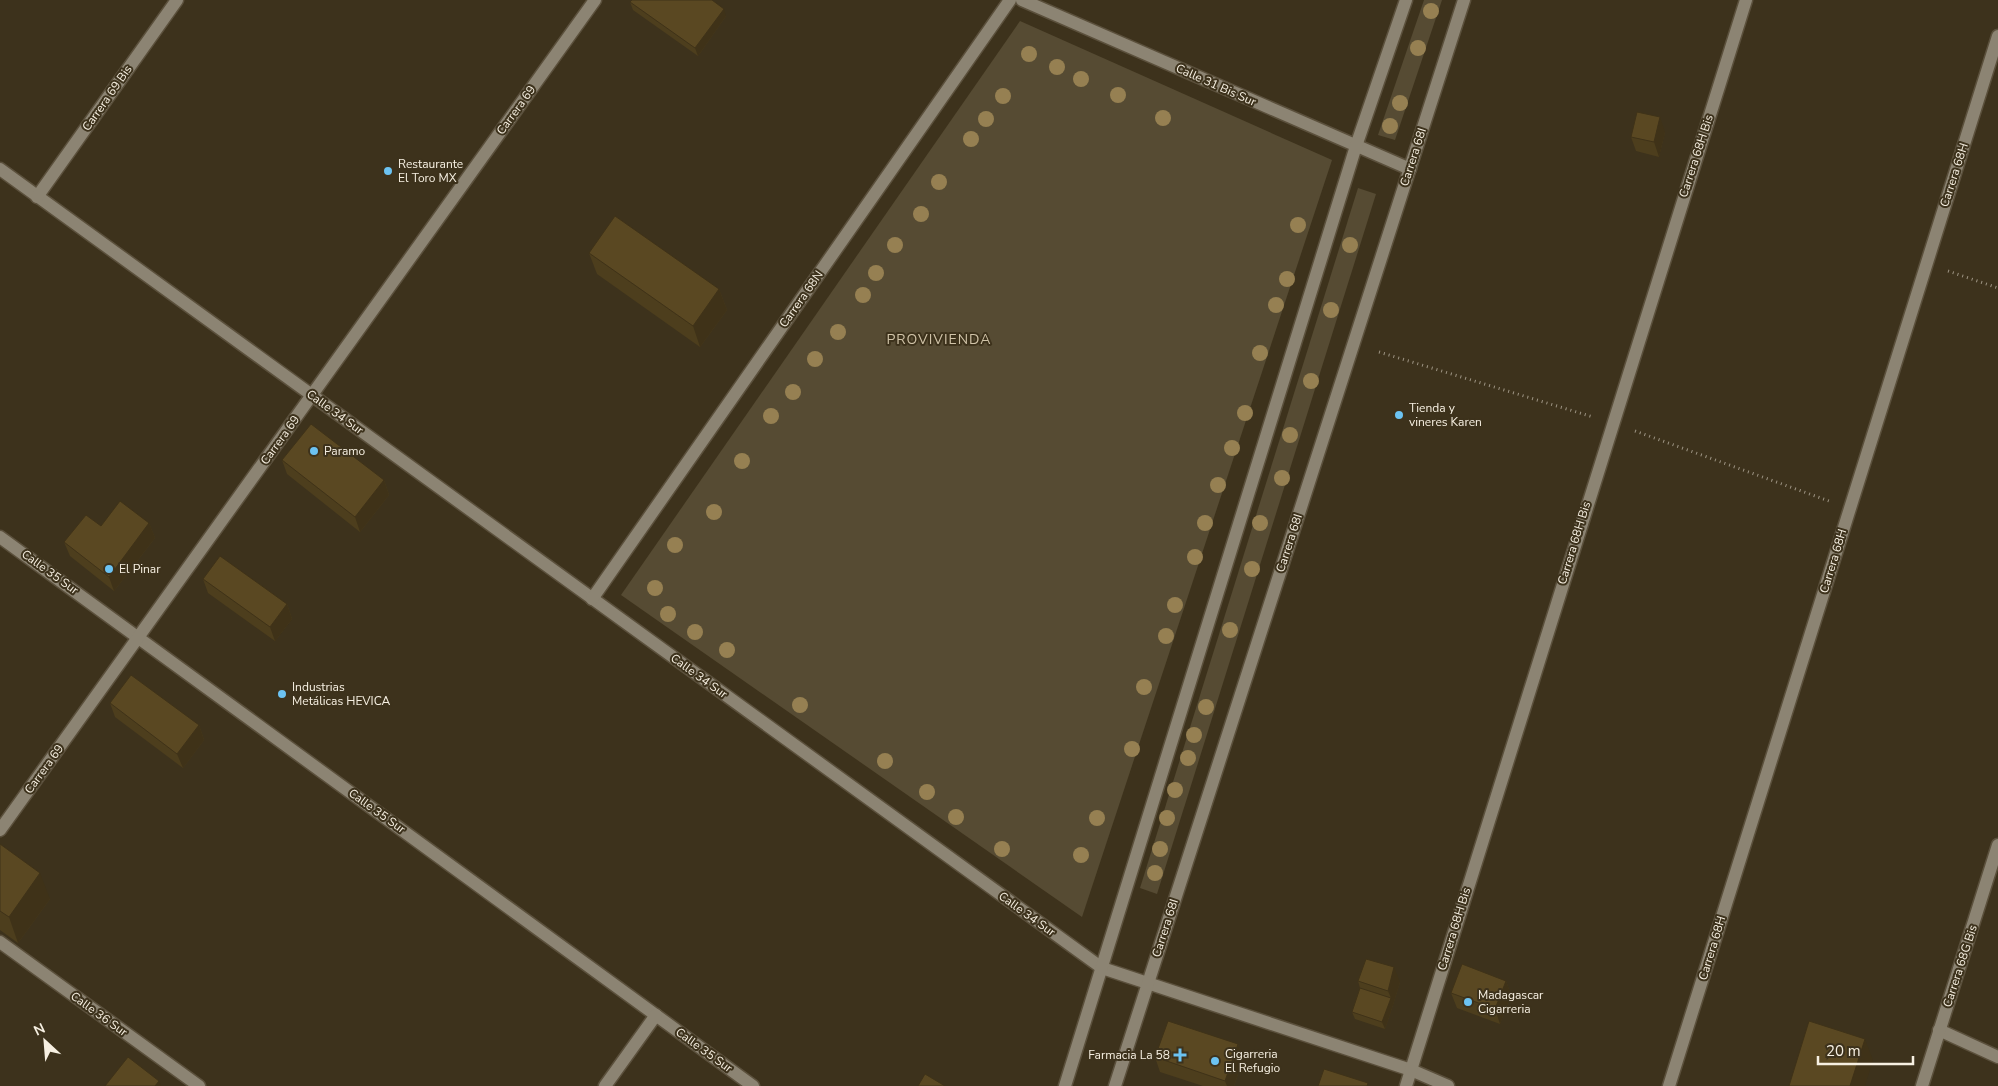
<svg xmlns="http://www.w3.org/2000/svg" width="1998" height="1086" font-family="'Nunito Sans',sans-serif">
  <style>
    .green { fill: #564b33 }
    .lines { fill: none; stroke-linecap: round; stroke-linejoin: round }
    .minor-casing { stroke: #5b503c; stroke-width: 15 }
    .path { stroke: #9e9584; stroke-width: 3; stroke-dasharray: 1 4; stroke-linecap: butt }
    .minor { stroke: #8c8473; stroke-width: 12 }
    .tree { fill: #968052 }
    .wall { fill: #4d3e1d }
    .shaded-wall { fill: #3f3218 }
    .building { fill: #5a4822; stroke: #3f3218 }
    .poi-dot { fill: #6cc3f2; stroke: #3d321c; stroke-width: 2 }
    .labels { text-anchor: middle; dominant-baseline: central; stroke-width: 4; stroke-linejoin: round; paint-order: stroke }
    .street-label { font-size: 12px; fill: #f7f0e2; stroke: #3d321c }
    .poi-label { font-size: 12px; fill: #f7f0e2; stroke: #3d321c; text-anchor: start }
    .neighbourhood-label { font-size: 14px; letter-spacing: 1px; fill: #d0c3a8; stroke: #3d321c }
  </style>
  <rect width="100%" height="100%" fill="#3d321c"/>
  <g class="green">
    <path d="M1424,0h18l-47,140 -17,-5z"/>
    <path d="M1020,21l312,139 -250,757 -461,-322z"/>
    <path d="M1358,188l18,6 -219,700 -17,-6z"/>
  </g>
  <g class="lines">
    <defs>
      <g id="minor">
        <path d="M1022,0l388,169"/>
        <path d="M0,169l1102,799 309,102 37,16"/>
        <path d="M37,197l140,-197"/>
        <path d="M0,537l753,549"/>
        <path d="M592,599l418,-599"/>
        <path d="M0,830l595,-830"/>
        <path d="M0,942l199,144"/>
        <path d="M1939,1030l59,27"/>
        <path d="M605,1086l51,-71"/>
        <path d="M1065,1086l291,-940 50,-146"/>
        <path d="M1115,1086l349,-1086"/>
        <path d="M1406,1086l340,-1086"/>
        <path d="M1669,1086l329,-1050"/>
        <path d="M1922,1086l76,-241"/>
      </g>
    </defs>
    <use href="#minor" class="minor-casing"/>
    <g class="path">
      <path d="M1948,271l50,17"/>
      <path d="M1379,352l214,65"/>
      <path d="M1635,431l194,70"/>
    </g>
    <use href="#minor" class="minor"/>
  </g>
  <g class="tree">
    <circle cx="1431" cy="11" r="8"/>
    <circle cx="1418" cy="48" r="8"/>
    <circle cx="1029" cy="54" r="8"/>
    <circle cx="1057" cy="67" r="8"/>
    <circle cx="1081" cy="79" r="8"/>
    <circle cx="1118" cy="95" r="8"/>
    <circle cx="1003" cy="96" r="8"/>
    <circle cx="1400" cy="103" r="8"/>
    <circle cx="1163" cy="118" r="8"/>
    <circle cx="986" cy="119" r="8"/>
    <circle cx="1390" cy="126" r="8"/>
    <circle cx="971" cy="139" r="8"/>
    <circle cx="939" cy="182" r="8"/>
    <circle cx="921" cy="214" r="8"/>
    <circle cx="1298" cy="225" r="8"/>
    <circle cx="895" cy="245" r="8"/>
    <circle cx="1350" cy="245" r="8"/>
    <circle cx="876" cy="273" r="8"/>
    <circle cx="1287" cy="279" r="8"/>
    <circle cx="863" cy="295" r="8"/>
    <circle cx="1276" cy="305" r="8"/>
    <circle cx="1331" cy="310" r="8"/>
    <circle cx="838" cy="332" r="8"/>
    <circle cx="1260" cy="353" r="8"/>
    <circle cx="815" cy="359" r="8"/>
    <circle cx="1311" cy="381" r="8"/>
    <circle cx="793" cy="392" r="8"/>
    <circle cx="1245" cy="413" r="8"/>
    <circle cx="771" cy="416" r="8"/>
    <circle cx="1290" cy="435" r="8"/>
    <circle cx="1232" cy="448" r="8"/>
    <circle cx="742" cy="461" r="8"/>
    <circle cx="1282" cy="478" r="8"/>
    <circle cx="1218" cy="485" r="8"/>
    <circle cx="714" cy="512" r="8"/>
    <circle cx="1205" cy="523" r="8"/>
    <circle cx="1260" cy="523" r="8"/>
    <circle cx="675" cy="545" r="8"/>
    <circle cx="1195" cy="557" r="8"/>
    <circle cx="1252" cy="569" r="8"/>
    <circle cx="655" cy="588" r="8"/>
    <circle cx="1175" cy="605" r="8"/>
    <circle cx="668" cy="614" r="8"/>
    <circle cx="1230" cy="630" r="8"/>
    <circle cx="695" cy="632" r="8"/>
    <circle cx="1166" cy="636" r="8"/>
    <circle cx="727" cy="650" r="8"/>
    <circle cx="1144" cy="687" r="8"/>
    <circle cx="800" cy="705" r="8"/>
    <circle cx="1206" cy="707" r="8"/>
    <circle cx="1194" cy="735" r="8"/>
    <circle cx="1132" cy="749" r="8"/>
    <circle cx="1188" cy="758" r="8"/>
    <circle cx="885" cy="761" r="8"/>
    <circle cx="1175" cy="790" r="8"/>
    <circle cx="927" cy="792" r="8"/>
    <circle cx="956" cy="817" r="8"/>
    <circle cx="1097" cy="818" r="8"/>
    <circle cx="1167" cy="818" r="8"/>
    <circle cx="1002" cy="849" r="8"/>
    <circle cx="1160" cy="849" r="8"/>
    <circle cx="1081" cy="855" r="8"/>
    <circle cx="1155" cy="873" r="8"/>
  </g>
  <g class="wall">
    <path d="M630,2l96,14 -28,40 -65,-46z"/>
    <path d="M1665,132l-6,25 -23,-6 -5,-14z"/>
    <path d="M589,253l130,36 8,21 -27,37 -103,-73z"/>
    <path d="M282,460l102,20 5,15 -29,37 -73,-58z"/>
    <path d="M149,523l6,15 -41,53 -44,-35 -6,-14 37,-16z"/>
    <path d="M203,579l84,25 5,15 -17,22 -67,-48z"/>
    <path d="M110,703l89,22 5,15 -21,28 -68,-51z"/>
    <path d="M0,844l50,55 -32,44 -18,-13z"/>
    <path d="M1358,981l42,1 -7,23 -8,24 -30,-10 -3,-7 8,-24z"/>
    <path d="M1506,981l5,14 -11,29 -43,-16 -6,-15z"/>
    <path d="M1238,1044l5,15 -9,27h-31l-43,-14 -5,-15z"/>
  </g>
  <g class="shaded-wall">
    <path d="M724,9l2,7 -28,40 -3,-8z"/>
    <path d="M1660,117l5,15 -6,25 -5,-15z"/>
    <path d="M719,289l8,21 -27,37 -7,-21z"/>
    <path d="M384,480l5,15 -29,37 -5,-15z"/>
    <path d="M149,523l6,15 -41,53 -5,-14z"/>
    <path d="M287,604l5,15 -17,22 -5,-14z"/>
    <path d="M199,725l5,15 -21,28 -6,-14z"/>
    <path d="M40,873l10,26 -32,44 -9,-26z"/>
    <path d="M1394,967l6,15 -7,23 -8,24 -3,-7 9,-24 -3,-7z"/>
    <path d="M1506,981l5,14 -11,29 -5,-15z"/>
    <path d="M1865,1039l8,21 -8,26h-15z"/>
    <path d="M1238,1044l5,15 -9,27h-7l-2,-5z"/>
    <path d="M159,1081l2,5h-6z"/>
  </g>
  <g class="building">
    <path d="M632,0h80l12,9 -29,39 -65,-46z"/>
    <path d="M1637,112l23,5 -6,25 -23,-5z"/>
    <path d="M615,216l104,73 -26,37 -104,-73z"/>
    <path d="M311,424l73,56 -29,37 -73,-57z"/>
    <path d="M120,501l29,22 -40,54 -45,-35 22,-27 15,11z"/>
    <path d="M220,556l67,48 -17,23 -67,-48z"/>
    <path d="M131,675l68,50 -22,29 -67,-51z"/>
    <path d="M0,844l40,29 -31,44 -9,-6z"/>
    <path d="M1366,959l28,8 -6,24 -30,-10z"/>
    <path d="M1462,964l44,17 -11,28 -44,-16z"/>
    <path d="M1360,988l31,10 -9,24 -30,-10z"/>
    <path d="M1168,1021l70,23 -13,37 -70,-24z"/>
    <path d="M1809,1021l56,18 -15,47h-61z"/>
    <path d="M128,1057l31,24 -4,5h-50z"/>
    <path d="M1324,1069l44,14 -1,3h-49z"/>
    <path d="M925,1074l20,12h-27z"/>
  </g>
  <g class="poi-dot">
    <circle cx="388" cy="171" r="5"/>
    <circle cx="1399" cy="415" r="5"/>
    <circle cx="314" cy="451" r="5"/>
    <circle cx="109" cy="569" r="5"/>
    <circle cx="282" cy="694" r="5"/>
    <circle cx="1468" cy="1002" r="5"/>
    <path d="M1177.5 1047.5h5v5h5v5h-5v5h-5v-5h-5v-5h5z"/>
    <circle cx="1215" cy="1061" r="5"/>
  </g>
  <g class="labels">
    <g class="street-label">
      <text transform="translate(1216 85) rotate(24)">Calle 31 Bis Sur</text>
      <text transform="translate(107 98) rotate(-55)">Carrera 69 Bis</text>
      <text transform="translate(516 110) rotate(-54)">Carrera 69</text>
      <text transform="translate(1696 156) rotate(-72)">Carrera 68H Bis</text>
      <text transform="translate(1413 157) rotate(-72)">Carrera 68I</text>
      <text transform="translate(1954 175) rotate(-72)">Carrera 68H</text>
      <text transform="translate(801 299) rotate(-55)">Carrera 68N</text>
      <text transform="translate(335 412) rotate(36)">Calle 34 Sur</text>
      <text transform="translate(280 440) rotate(-54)">Carrera 69</text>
      <text transform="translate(1289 543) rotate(-72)">Carrera 68I</text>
      <text transform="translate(1574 543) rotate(-73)">Carrera 68H Bis</text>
      <text transform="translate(1833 561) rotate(-73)">Carrera 68H</text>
      <text transform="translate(50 572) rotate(36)">Calle 35 Sur</text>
      <text transform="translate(699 676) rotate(36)">Calle 34 Sur</text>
      <text transform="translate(44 769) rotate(-54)">Carrera 69</text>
      <text transform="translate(377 811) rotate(36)">Calle 35 Sur</text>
      <text transform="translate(1027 914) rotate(36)">Calle 34 Sur</text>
      <text transform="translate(1165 928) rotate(-72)">Carrera 68I</text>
      <text transform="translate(1454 929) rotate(-73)">Carrera 68H Bis</text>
      <text transform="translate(1712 948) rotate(-73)">Carrera 68H</text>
      <text transform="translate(1960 966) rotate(-72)">Carrera 68G Bis</text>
      <text transform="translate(99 1014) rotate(36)">Calle 36 Sur</text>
      <text transform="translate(704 1050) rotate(36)">Calle 35 Sur</text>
    </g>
    <g class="poi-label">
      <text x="398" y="164">Restaurante<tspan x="398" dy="14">El Toro MX</tspan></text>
      <text x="1409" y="408">Tienda y<tspan x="1409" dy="14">vineres Karen</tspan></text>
      <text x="324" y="451">Paramo</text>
      <text x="119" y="569">El Pinar</text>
      <text x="292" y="687">Industrias<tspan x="292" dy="14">Metálicas HEVICA</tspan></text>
      <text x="1478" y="995">Madagascar<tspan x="1478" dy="14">Cigarreria</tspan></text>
      <text x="1225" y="1054">Cigarreria<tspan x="1225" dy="14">El Refugio</tspan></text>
      <text x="1170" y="1055" text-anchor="end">Farmacia La 58</text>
    </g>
    <g class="neighbourhood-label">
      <text x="939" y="339">PROVIVIENDA</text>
    </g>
  </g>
  <g transform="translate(45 1041) rotate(334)" stroke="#3d321c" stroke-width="4" paint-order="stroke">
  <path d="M0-4L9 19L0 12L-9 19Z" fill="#f7f0e2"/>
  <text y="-8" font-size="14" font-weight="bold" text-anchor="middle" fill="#f7f0e2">N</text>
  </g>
  <path d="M1818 1056v8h95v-8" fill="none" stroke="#f7f0e2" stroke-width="2.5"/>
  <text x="1826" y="1056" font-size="15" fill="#f7f0e2" stroke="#3d321c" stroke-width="4" paint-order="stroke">20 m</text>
</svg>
